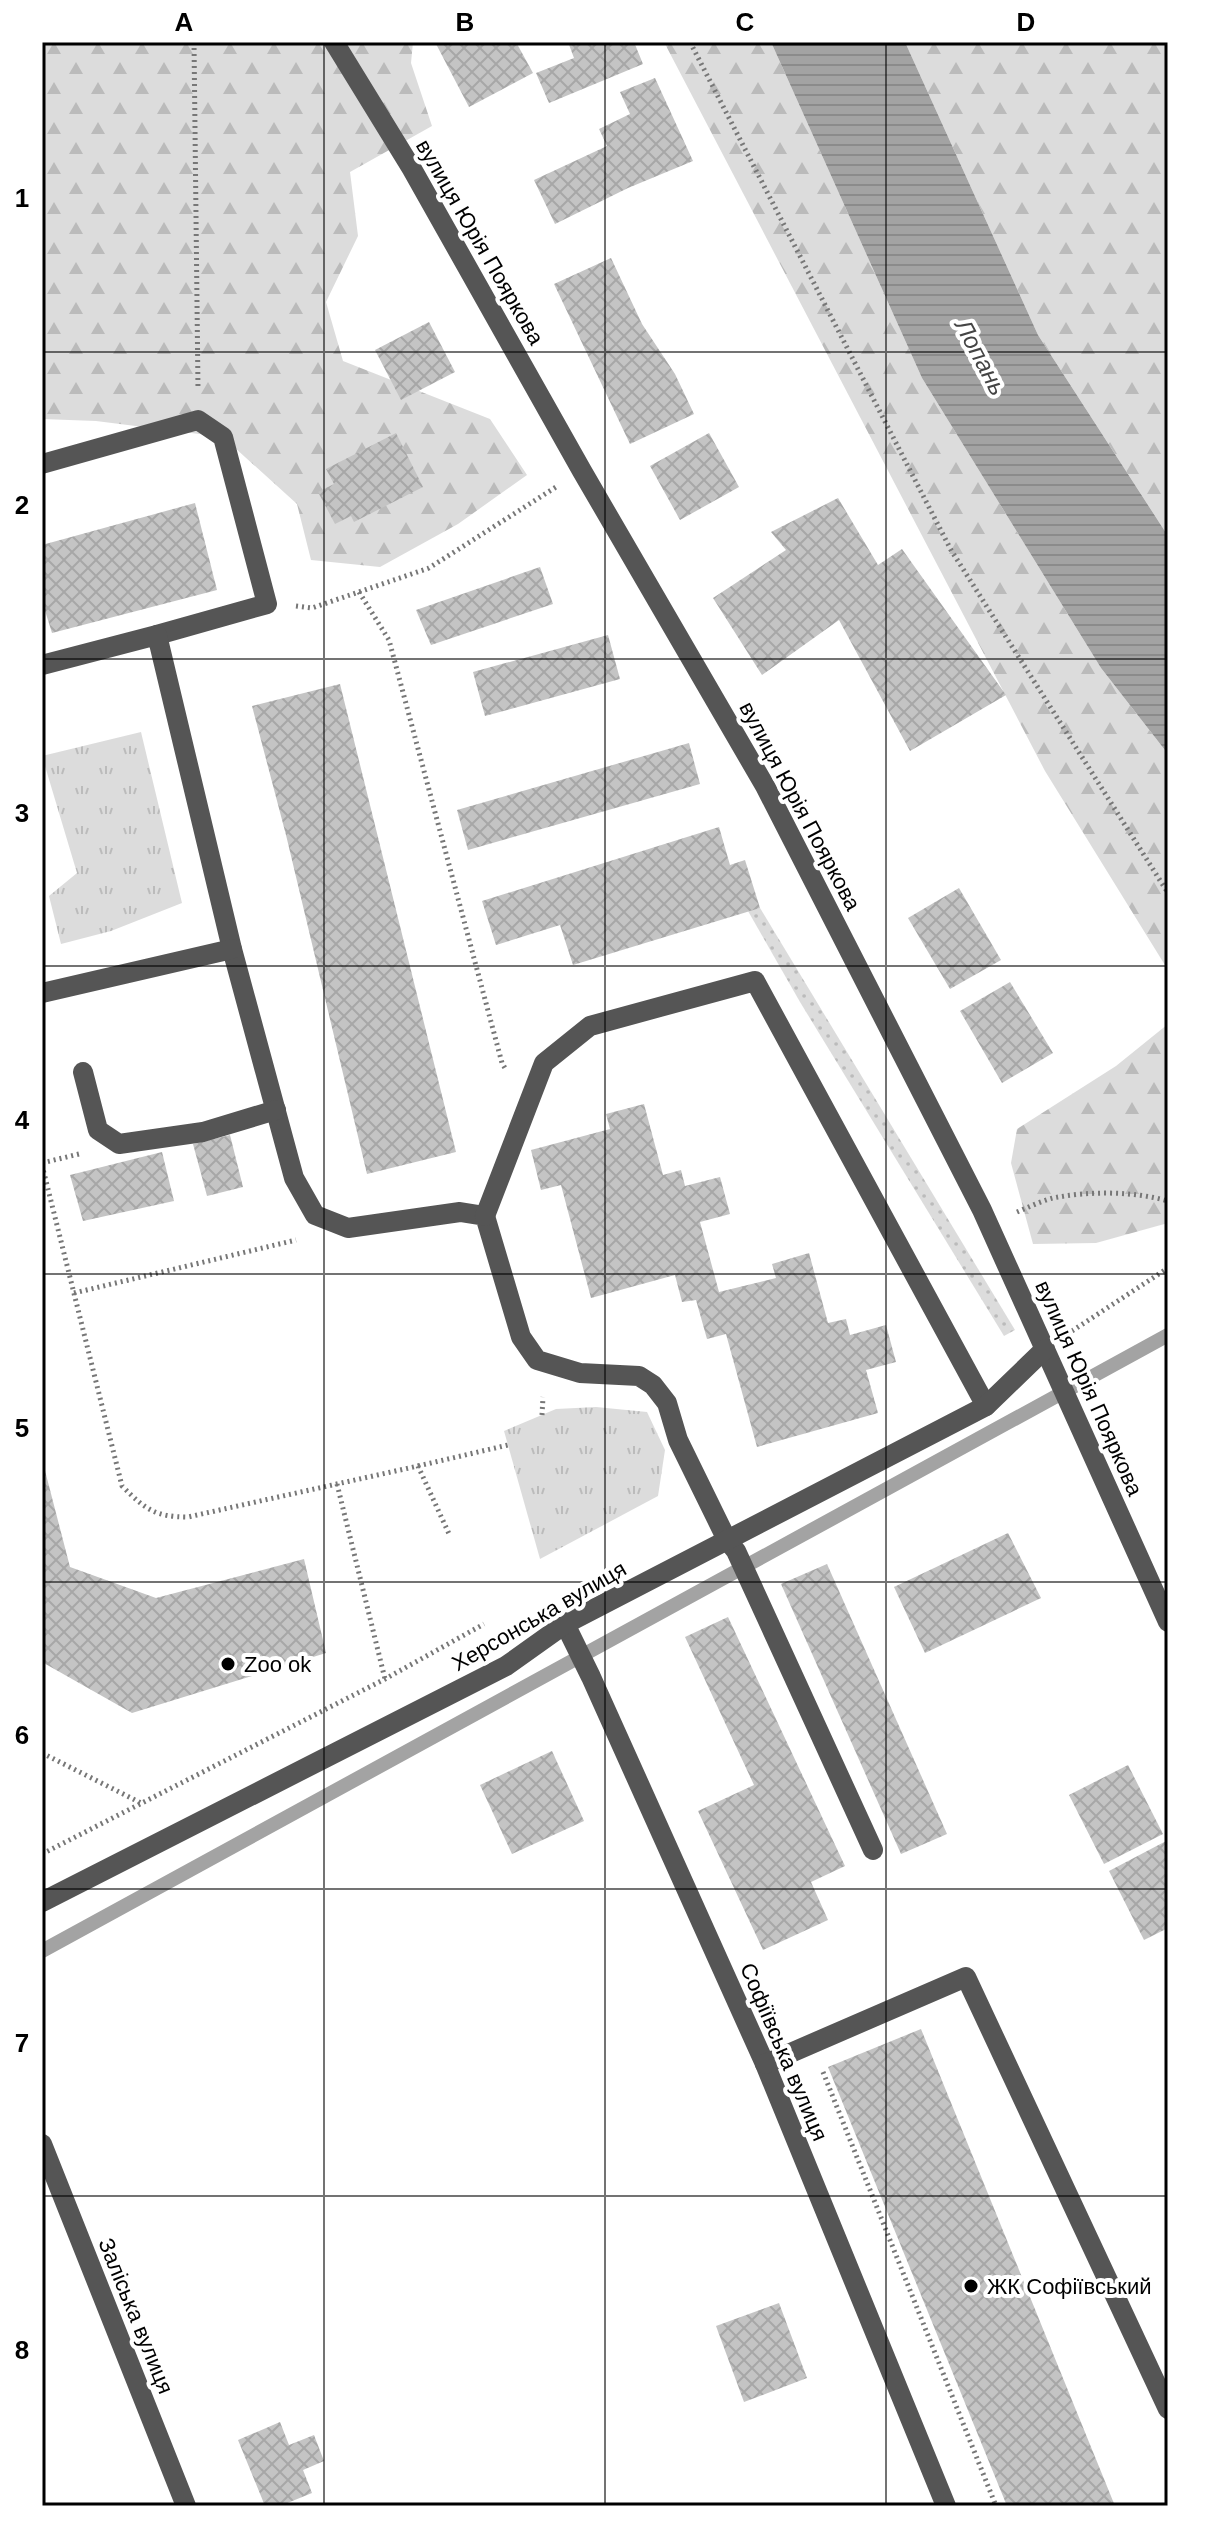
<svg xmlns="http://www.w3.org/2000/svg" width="1210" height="2548" font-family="Arial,sans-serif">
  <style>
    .grass { fill: url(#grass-dots) }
    .forest { fill: url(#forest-firs) }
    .park { fill: url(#park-tufts) }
    .water { fill: url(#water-rules) }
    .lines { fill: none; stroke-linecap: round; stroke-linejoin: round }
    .stream { stroke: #a3a3a3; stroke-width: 14 }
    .building { fill: url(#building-cross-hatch) }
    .path { stroke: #777; stroke-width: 5; stroke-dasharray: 2 4; stroke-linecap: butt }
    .minor { stroke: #555; stroke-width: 20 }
    .grid { fill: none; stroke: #000; stroke-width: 2; stroke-opacity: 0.55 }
    .poi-dot { fill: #000; stroke: #fff; stroke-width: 3 }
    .labels { text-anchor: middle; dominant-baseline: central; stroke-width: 8; stroke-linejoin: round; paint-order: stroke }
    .street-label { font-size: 22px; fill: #000; stroke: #fff }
    .poi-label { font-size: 22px; fill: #000; stroke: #fff; text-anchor: start }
    .water-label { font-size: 24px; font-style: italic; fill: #444; stroke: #fff }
    .neatline { fill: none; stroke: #000; stroke-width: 3 }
    .grid-label { font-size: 26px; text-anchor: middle; font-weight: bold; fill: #000 }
  </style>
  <defs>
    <pattern id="grass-dots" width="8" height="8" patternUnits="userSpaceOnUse" patternTransform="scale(2)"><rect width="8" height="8" fill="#dcdcdc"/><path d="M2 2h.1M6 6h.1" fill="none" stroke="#bbb" stroke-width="1.8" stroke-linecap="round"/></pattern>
    <pattern id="forest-firs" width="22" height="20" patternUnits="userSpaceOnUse" patternTransform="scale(2)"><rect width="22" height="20" fill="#dcdcdc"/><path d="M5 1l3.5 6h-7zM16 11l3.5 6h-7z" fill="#bbb"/></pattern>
    <pattern id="park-tufts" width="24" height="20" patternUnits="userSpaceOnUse" patternTransform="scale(2)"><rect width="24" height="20" fill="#dcdcdc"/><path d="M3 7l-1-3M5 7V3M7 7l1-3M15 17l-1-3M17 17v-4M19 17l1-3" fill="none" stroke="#bbb"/></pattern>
    <pattern id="water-rules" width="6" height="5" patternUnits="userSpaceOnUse" patternTransform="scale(2)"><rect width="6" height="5" fill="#a3a3a3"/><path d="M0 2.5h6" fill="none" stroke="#8b8b8b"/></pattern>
    <pattern id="building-cross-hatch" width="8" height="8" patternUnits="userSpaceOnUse" patternTransform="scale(2)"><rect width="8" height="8" fill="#c4c4c4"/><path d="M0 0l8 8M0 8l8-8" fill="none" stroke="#a7a7a7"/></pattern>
  </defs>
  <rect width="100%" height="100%" fill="#fff"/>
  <path class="grass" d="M760,908l255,422 -11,6 -204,-334 -52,-91z"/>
  <g class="forest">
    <path d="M42,42h371l-2,21 21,63 -82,46 8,64 -32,66 17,59 147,58 37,56 -69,49 -78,43 -69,-7 -14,-56 -74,-67 -127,-16 -54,-2z"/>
    <path d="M664,42h107l151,336 179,290 67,86v216l-123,-199z"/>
    <path d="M905,42h263v494l-130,-201z"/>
    <path d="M1168,1024v199l-72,20 -63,1 -22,-81 6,-34 99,-63z"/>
  </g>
  <g class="park">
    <path d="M141,732l41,171 -71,28 -50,13 -12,-48 28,-23 -35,-117z"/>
    <path d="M596,1407l51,5 18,38 -7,46 -118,63 -36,-128 52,-22z"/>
  </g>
  <path class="water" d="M771,42h134l133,293 130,201v218l-67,-86 -179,-290z"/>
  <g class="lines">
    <path class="stream" d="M42,1951l1126,-616"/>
  </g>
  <g class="building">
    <path d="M435,42h81l17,31 -64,34z"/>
    <path d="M568,42h66l9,22 -94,39 -13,-30 38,-15z"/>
    <path d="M655,78l38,83 -65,27 -73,36 -21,-44 73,-34 -8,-17 31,-15 -10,-22z"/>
    <path d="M611,258l31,66 33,50 19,40 -64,30 -76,-160z"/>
    <path d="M429,322l26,50 -54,28 -26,-50z"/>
    <path d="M396,433l27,54 -69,35 -3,-6 -16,8 -17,-32 16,-8 -8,-15z"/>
    <path d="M709,433l30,54 -59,33 -30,-54z"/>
    <path d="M838,498l40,67 24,-16 104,146 -96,56 -71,-131 -77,55 -49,-77 73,-48 -15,-18z"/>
    <path d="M195,503l22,87 -165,43 -10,-32v-56z"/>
    <path d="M540,567l13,37 -122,41 -15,-35z"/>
    <path d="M608,635l12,44 -135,37 -12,-44z"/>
    <path d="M340,684l116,468 -89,22 -81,-339 -34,-129z"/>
    <path d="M689,743l11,41 -232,66 -11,-40z"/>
    <path d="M719,827l11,38 15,-5 15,48 -187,57 -13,-40 -64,20 -14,-44z"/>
    <path d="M959,888l42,72 -51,29 -42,-71z"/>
    <path d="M1010,982l43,71 -51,30 -42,-72z"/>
    <path d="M644,1104l19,71 18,-5 4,16 35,-9 10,37 -30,8 19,70 57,-14 -4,-14 37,-11 19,70 18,-4 4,16 36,-10 10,37 -30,8 12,43 -121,34 -31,-113 -19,5 -11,-39 -14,2 -7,-27 -84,23 -30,-113 -20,5 -10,-40 79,-21 -4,-15z"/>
    <path d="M230,1135l13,52 -36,9 -14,-52z"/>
    <path d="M162,1152l12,49 -91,20 -13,-46z"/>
    <path d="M42,1459l28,108 86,31 148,-39 22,94 -194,60 -90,-51z"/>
    <path d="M1008,1533l33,65 -116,55 -31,-66z"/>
    <path d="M827,1564l120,270 -46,20 -120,-270z"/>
    <path d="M728,1617l117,249 -34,16 17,38 -65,30 -65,-139 56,-26 -69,-148z"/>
    <path d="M552,1751l32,70 -72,33 -32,-69z"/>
    <path d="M1128,1765l35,69 -59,30 -35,-69z"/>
    <path d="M1168,1840v88l-24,12 -35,-69z"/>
    <path d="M921,2029l194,477h-108l-179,-439z"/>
    <path d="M779,2303l28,75 -63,24 -28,-76z"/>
    <path d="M280,2422l9,23 25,-10 10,26 -21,9 9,23 -32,13h-15l-27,-66z"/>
  </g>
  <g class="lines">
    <g class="path">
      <path d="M194,42l4,347"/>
      <path d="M690,42l261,508 217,343"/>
      <path d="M359,592l30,48 113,423 4,7"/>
      <path d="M296,606l16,2 117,-40 127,-81"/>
      <path d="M42,1163l37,-9"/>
      <path d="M42,1165l80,321c23,23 33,31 66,31l230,-51 32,70"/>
      <path d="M1017,1212c12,-5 24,-11 36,-14 36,-7 80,-7 115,3"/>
      <path d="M74,1293l222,-53"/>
      <path d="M1072,1331l96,-63"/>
      <path d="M542,1415l1,-18"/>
      <path d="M418,1466l90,-21"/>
      <path d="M337,1484l48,195"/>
      <path d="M42,1753l99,50"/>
      <path d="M42,1854l343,-175 99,-55"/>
      <path d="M823,2072l173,434"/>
    </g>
    <g class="minor">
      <path d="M334,42l78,127 170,302 183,315 217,424 186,412"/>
      <path d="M42,464l156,-44 25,17 44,167 -110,31"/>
      <path d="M42,665l115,-30 75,314 62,229 21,37 33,13 112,-16 25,4 36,121 16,23 43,13 59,3 14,9 14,18 11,37 49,100 9,11 137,299"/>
      <path d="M42,993l190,-44"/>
      <path d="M83,1072l15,58 21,14 84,-12 73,-22"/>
      <path d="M485,1216l59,-153 46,-37 165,-45 231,425"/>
      <path d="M565,1624l26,53 174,387 181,442"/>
      <path d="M42,1902l464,-236 59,-42 421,-218 59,-57"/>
      <path d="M765,2064l201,-87 202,432"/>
      <path d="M42,2144l144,362"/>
    </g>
  </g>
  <path class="grid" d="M324,42v2464M605,42v2464M886,42v2464M42,352h1126M42,659h1126M42,966h1126M42,1274h1126M42,1582h1126M42,1889h1126M42,2196h1126"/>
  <g class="poi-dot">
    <circle cx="228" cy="1664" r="8"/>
    <circle cx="971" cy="2286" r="8"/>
  </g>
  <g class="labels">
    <g class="street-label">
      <text transform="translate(480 242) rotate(60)">вулиця Юрія Пояркова</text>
      <text transform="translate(800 806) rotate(62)">вулиця Юрія Пояркова</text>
      <text transform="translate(1089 1388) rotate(66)">вулиця Юрія Пояркова</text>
      <text transform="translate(539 1616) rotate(-30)">Херсонська вулиця</text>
      <text transform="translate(784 2052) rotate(67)">Софіївська вулиця</text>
      <text transform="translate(136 2316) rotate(68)">Заліська вулиця</text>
    </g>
    <g class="poi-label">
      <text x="244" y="1664">Zoo ok</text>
      <text x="987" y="2286">ЖК Софіївський</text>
    </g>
    <g class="water-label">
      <text transform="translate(981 357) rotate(62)">Лопань</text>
    </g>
  </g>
  <rect width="1210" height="2548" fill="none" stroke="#ffffff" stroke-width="88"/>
  <rect x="44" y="44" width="1122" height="2460" class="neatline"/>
  <g class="grid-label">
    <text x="184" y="31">A</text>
    <text x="465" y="31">B</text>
    <text x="745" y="31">C</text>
    <text x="1026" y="31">D</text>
    <text x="22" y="207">1</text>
    <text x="22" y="514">2</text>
    <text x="22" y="822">3</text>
    <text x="22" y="1129">4</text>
    <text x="22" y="1437">5</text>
    <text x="22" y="1744">6</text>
    <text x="22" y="2052">7</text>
    <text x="22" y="2359">8</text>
  </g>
</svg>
